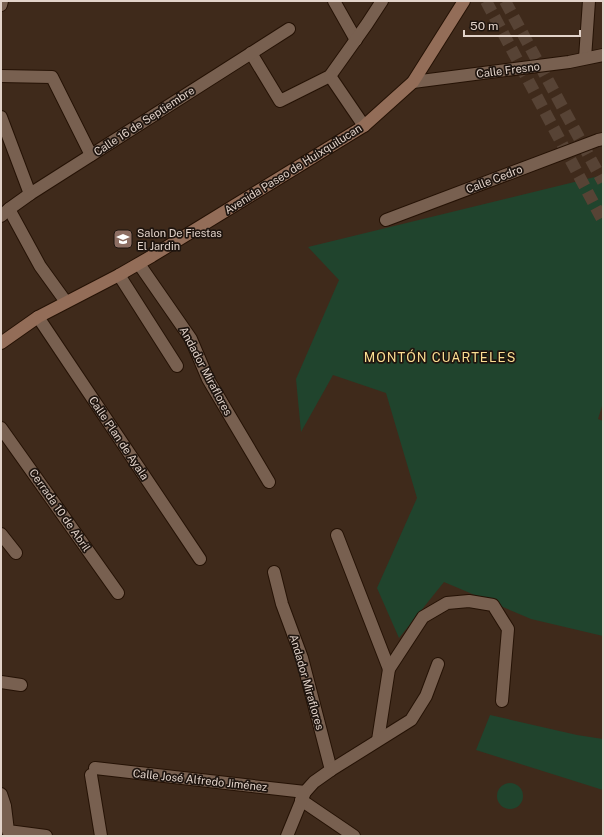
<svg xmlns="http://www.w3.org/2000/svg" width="604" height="837" font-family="'Public Sans',sans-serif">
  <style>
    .green { fill: #20442d }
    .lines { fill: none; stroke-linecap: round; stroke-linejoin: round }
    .secondary-tunnel { stroke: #574335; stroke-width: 12; stroke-dasharray: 12 6; stroke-linecap: butt }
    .street-casing { stroke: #251205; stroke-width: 14 }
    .secondary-casing { stroke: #251205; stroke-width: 14 }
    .street { stroke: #786050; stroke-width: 12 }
    .secondary { stroke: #936d58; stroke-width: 12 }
    .labels { text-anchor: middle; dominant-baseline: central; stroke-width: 3.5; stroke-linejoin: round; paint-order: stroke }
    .street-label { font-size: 11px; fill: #e2d3ca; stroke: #1f150f }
    .poi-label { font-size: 11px; fill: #e2d3ca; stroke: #1f150f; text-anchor: start }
    .quarter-label { font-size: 13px; letter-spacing: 1px; fill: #fadd91; stroke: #1f150f }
  </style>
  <rect width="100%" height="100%" fill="#3f2a1b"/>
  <g class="green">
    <path d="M603,175v228l-5,16 5,2v215l-72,-17 -87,-37 -45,56 -22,-50 40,-90 -31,-105 -53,-18 -32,57 -5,-53 43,-99 -31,-33z"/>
    <path d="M490,715l87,20 26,4v51l-127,-40z"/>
    <circle cx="510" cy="796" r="13"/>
  </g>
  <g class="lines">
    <g class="secondary-tunnel">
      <path d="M486,1l117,220"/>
      <path d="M505,1l98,181"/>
    </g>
    <defs>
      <g id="street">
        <path d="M334,1l22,39"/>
        <path d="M1,5l1,-4"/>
        <path d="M251,53l29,48 50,-25 37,-52 15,-23"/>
        <path d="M585,58l4,-57"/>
        <path d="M1,76l51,1 39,78"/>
        <path d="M330,76l34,50"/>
        <path d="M413,82l156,-20 34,-7"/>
        <path d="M1,117l29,77"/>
        <path d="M9,209l31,57 26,36"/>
        <path d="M1,216l8,-7 21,-15 259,-165"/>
        <path d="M386,220l212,-80 5,-1"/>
        <path d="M139,264l52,75 17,40 61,103"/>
        <path d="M119,275l58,91"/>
        <path d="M38,317l162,242"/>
        <path d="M1,428l117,165"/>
        <path d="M1,534l15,19"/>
        <path d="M337,535l52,134"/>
        <path d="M274,572l8,32 20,54 29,112"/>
        <path d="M1,682l20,3"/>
        <path d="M378,740l11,-71 34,-52 24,-14 22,-2 24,4 15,24 -6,72"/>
        <path d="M95,768l210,24"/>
        <path d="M91,775l10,61"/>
        <path d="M1,794l4,12 3,25 38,5"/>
        <path d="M301,800l53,36"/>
        <path d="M287,836l18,-44 9,-10 17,-12 80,-50 15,-24 12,-32"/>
      </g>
      <path id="secondary" d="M1,343l37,-26 81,-42 33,-19 212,-130 49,-44 51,-81"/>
    </defs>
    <use href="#street" class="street-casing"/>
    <use href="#secondary" class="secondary-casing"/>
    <use href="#street" class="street"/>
    <use href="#secondary" class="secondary"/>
  </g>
  <defs>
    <symbol id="university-square" viewBox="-11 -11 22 22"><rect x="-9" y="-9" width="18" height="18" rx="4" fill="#8d6e63" stroke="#1f150f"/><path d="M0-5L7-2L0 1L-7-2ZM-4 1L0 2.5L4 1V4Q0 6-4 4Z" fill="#fff"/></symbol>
  </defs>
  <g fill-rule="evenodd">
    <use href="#university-square" x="112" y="228" width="22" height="22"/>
  </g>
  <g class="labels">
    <g class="street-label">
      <text transform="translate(508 70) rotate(-7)">Calle Fresno</text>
      <text transform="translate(144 121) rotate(-33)">Calle 16 de Septiembre</text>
      <text transform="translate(293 169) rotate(-32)">Avenida Paseo de Huixquilucan</text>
      <text transform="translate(494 179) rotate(-21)">Calle Cedro</text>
      <text transform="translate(206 371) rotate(62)">Andador Miraflores</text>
      <text transform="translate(119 438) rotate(56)">Calle Plan de Ayala</text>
      <text transform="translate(60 510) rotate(55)">Cerrada 10 de Abril</text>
      <text transform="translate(307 682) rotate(74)">Andador Miraflores</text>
      <text transform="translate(200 780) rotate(6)">Calle José Alfredo Jiménez</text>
    </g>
    <g class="poi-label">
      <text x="137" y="233">Salon De Fiestas<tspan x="137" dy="13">El Jardin</tspan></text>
    </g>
    <g class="quarter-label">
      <text x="440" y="357">MONTÓN CUARTELES</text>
    </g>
  </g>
  <rect width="604" height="837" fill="none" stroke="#e2d3ca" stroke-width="4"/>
  <path d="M464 30v6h116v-6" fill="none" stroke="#e2d3ca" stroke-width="2"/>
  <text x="470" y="30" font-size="12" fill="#e2d3ca" stroke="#1f150f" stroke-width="3" paint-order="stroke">50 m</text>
</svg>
